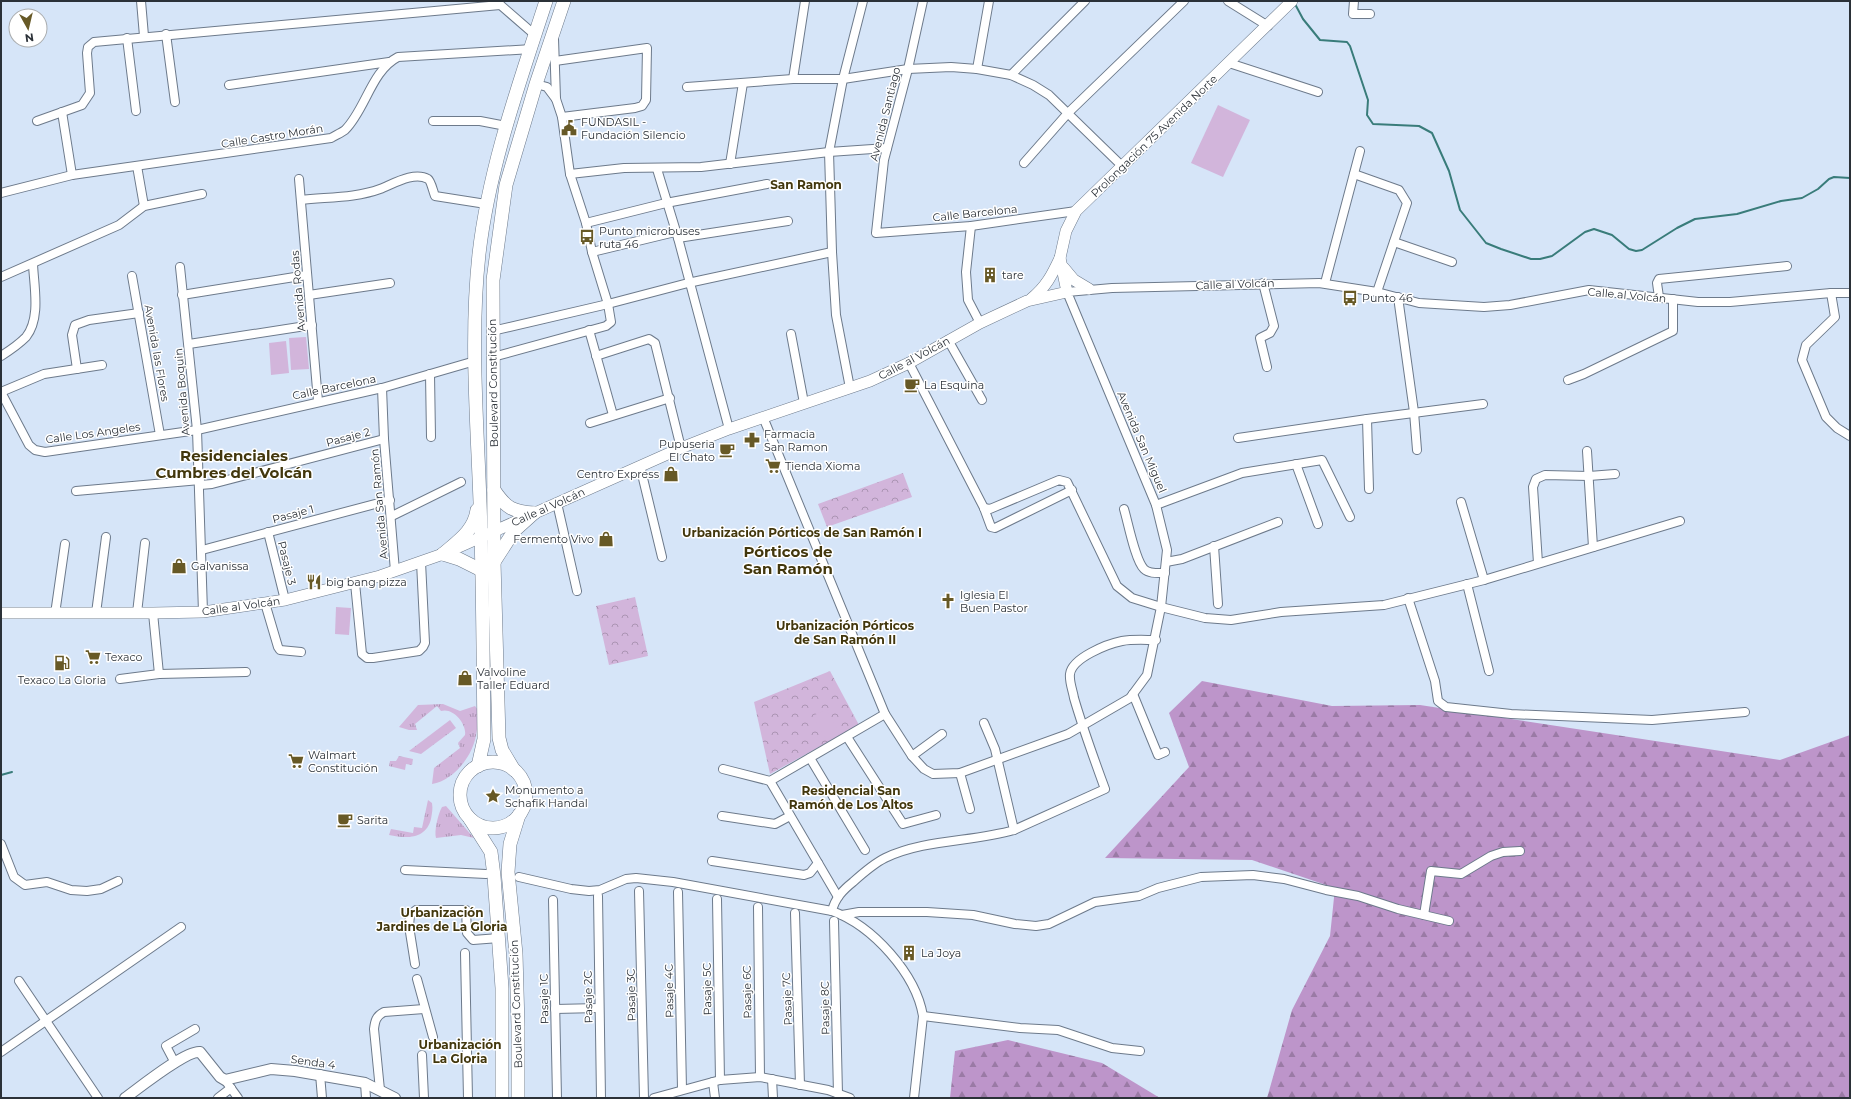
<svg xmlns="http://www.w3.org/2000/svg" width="1851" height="1099" font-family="Montserrat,sans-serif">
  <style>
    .grass { fill: url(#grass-tufts) }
    .forest { fill: url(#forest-firs) }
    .park { fill: url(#park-crowns) }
    .pitch { fill: #d2b5db }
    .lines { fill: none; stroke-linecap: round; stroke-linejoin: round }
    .stream { stroke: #397c7a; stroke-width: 2 }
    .minor-casing { stroke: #6d7a8b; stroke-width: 10 }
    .tertiary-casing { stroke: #6d7a8b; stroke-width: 12 }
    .secondary-casing { stroke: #6d7a8b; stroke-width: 12 }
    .trunk-casing { stroke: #6d7a8b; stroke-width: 14 }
    .minor { stroke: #fff; stroke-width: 8 }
    .tertiary { stroke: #fff; stroke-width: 10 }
    .secondary { stroke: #fff; stroke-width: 11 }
    .trunk { stroke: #fff; stroke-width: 13 }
    .labels { text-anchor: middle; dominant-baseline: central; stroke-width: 3; stroke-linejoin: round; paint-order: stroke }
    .street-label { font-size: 11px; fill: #2b3138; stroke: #fff }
    .poi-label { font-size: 11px; fill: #2b3138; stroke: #fff; text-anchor: start }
    .neighbourhood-label { font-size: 12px; font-weight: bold; fill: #42370d; stroke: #fff }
    .district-label { font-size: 15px; font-weight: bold; fill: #42370d; stroke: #fff }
  </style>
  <defs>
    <pattern id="grass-tufts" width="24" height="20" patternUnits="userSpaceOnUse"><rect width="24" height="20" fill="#d2b5db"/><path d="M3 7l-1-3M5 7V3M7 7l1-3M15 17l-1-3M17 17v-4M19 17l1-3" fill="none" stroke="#ab94b3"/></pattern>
    <pattern id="forest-firs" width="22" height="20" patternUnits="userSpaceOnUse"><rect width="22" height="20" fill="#bd95ca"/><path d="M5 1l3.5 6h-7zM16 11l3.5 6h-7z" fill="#9a7aa5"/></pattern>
    <pattern id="park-crowns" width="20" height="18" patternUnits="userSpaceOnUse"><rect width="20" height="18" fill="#d2b5db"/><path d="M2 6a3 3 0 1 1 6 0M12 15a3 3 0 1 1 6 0" fill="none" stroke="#ab94b3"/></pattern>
  </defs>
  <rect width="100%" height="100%" fill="#d6e5f8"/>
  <g class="grass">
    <path d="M443,704l17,7 15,-5 3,4c0,8 0,17 -2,25 -3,21 -23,46 -44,49l2,-16 26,-20 -2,-5 7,-8c2,-11 -12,-28 -24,-24l-4,-5 -22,18 2,6h-8l-10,-3 19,-22z"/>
    <path d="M450,720l6,8 -35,26 -12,-3z"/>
    <path d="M399,756l14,3 -1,6 -6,-1 -1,6 -16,-4 1,-5h6z"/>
    <path d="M428,800l4,3c1,6 0,10 -1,16 -5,20 -24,20 -42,16l2,-6 22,4 1,-6 8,1z"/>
    <path d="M446,806l28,32 -13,-3 -25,3c-2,-7 2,-24 6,-31z"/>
  </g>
  <g class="forest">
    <path d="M1202,681l130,25 88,-1 360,55 70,-25v363h-583l25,-88 38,-74 5,-48 -83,-28 -147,-2 84,-91 -20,-54z"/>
    <path d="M1008,1040l94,23 58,35h-210l5,-47z"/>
  </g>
  <g class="park">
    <path d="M903,473l9,24 -85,30 -9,-23z"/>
    <path d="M635,597l13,59 -39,9 -13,-59z"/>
    <path d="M830,671l29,54 -89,49 -16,-72z"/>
  </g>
  <g class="pitch">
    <path d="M1218,105l32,15 -27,57 -32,-14z"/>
    <path d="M306,337l3,32 -18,1 -2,-32z"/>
    <path d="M286,341l3,32 -18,2 -2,-32z"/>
    <path d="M336,607l15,1 -2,27 -14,-1z"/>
    <path d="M826,709l14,25 -13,7 -14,-25z"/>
  </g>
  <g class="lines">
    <g class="stream">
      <path d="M1295,4l8,15 17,21 27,2 3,4 18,54 -1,15 6,9 46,2 13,7 17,38 11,39 26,33 15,6 30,10h9l12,-3 33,-24 9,-3 18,6 17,14 7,2 6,-1 35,-22 18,-9 42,-5 44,-13 21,-3 16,-9 11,-10 5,-2 16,1"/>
      <path d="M1,775l11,-3"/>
    </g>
    <defs>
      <g id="minor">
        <path d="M141,1l3,35"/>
        <path d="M923,1l-15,68 -24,91 -8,73 95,-7 105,-15"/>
        <path d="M1228,1l40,25"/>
        <path d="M1354,1l-1,13h17"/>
        <path d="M497,2l38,33"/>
        <path d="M166,34l9,68"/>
        <path d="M127,38l9,73"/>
        <path d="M555,61l92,-13 -1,52 -4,6 -7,2 -73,9"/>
        <path d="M1229,63l89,29"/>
        <path d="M977,69l12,-68"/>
        <path d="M1011,75l74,-74"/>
        <path d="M793,79l12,-78"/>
        <path d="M536,84l11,3 9,12"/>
        <path d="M229,85l160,-23"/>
        <path d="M687,87l106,-8h50l65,-10 43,-2 26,2 34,6 22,10 16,10 73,71"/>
        <path d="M62,112l10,63"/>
        <path d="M37,121l45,-16 8,-12 -3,-40 1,-6 6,-5 406,-37"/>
        <path d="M433,121h47l26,5"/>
        <path d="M1024,163l44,-50 116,-112"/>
        <path d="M730,164l13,-81"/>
        <path d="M137,166l7,40"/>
        <path d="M657,169l21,69 51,191"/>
        <path d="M570,174l54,-6 77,-1 128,-15 58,-4"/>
        <path d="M1354,174l45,16 8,13 -30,89"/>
        <path d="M299,179l19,222"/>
        <path d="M1,193l71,-18 259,-37c5,-3 10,-5 14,-8 21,-21 26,-59 53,-73l134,-8"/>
        <path d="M301,200c26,-3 55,-2 79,-11 13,-5 34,-18 48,-10 3,2 5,12 7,17l51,8"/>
        <path d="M586,223l80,-20 101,-19"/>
        <path d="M971,226l-5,46 2,28 12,23"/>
        <path d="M678,238l110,-17"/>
        <path d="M1394,242l58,20"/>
        <path d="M592,252l83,-20"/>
        <path d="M180,267l17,163 6,182"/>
        <path d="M132,276l28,159"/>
        <path d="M1,277l118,-52 25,-19 58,-12"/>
        <path d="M1263,283l11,43 -4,7 -10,5 7,29"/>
        <path d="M1325,283l35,-132"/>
        <path d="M1831,293l4,24 -29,28 -4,15 24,57 11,11 13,8"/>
        <path d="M182,295l125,-20"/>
        <path d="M309,295l81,-12"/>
        <path d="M1398,297l16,115 3,38"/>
        <path d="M1659,297l-2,-14 2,-4 128,-13"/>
        <path d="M589,330l24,85"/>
        <path d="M492,331l116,-27 80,-21 144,-31"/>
        <path d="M791,334l13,69"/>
        <path d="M948,340l34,60"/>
        <path d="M189,344l123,-19"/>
        <path d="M1,356c8,-5 18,-12 25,-19 15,-19 8,-50 7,-73"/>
        <path d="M596,356l53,-17 6,4 26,105"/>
        <path d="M493,357l113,-31 5,-4 -3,-18 -16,-52 -6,-29 -16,-49 -8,-57 -6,-18 -2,-60"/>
        <path d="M909,363l75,145 7,19 4,1 77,-38"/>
        <path d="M77,369l-5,-34 3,-10 14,-5 50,-7"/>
        <path d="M430,374l1,63"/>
        <path d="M1568,380l16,-6 89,-43v-32"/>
        <path d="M382,388l2,51 11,132"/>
        <path d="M850,388l-14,-73 -4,-63 -3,-100 14,-73 20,-78"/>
        <path d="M1,392l28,53 6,5 10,2 152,-22 185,-42 93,-27"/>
        <path d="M1,392l43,-18 58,-9"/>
        <path d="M763,417l122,297 27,42 12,13 9,5 27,-1 108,-39 62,-36 17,-23 14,-68 6,-57 -11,-45 -89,-213 45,-4 207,-5 58,9 42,11 65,4 26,-2 79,-15 109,12h32l101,-9h19"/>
        <path d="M1367,419l2,70"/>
        <path d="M590,423l80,-25"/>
        <path d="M1238,438l129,-19 116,-15"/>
        <path d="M1587,451l6,96"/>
        <path d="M1296,464l22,60"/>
        <path d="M640,466l22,91"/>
        <path d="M200,485l12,-1 172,-45"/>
        <path d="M76,491l124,-11"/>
        <path d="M1461,502l23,78"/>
        <path d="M557,503l20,88"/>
        <path d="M1156,505l86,-32 80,-13 28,57"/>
        <path d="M984,508l6,1 69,-29 8,2 50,104 15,12 29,9 44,11 26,2 50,-8 103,-7 100,-25 196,-59"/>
        <path d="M1124,509c4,13 11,51 20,60 5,5 14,4 21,4"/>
        <path d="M392,516l69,-34"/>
        <path d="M268,532l17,68"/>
        <path d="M1214,546l4,58"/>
        <path d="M202,550l188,-50"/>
        <path d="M1166,562l16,-3 96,-37"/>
        <path d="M1538,563l-5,-76 3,-8 9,-4 44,1 26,-2"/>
        <path d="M355,583l7,71 5,4h6l46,-7 4,-4 2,-4 -4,-81"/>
        <path d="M1467,584l22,87"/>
        <path d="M1408,598l27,83 3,20 8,6 65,7 141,6 93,-8"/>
        <path d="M265,603l13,44 2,3 21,2"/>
        <path d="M96,613l10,-76"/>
        <path d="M137,613l8,-70"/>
        <path d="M153,613l6,61"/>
        <path d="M55,614l10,-70"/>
        <path d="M120,679l39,-5 87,-2"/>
        <path d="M1133,694l25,61 7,-3"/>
        <path d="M847,737l56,87 33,-9"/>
        <path d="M912,756l30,-22"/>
        <path d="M810,758l55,92"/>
        <path d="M723,769l47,12 115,-67"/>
        <path d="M960,773l10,36"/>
        <path d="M770,781l68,116"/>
        <path d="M722,816l53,8 15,-8"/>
        <path d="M1014,830l91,-41c-11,-30 -22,-60 -31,-91 -1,-7 -5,-16 -4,-24 2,-16 37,-30 52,-33 11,-2 23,-1 34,-1"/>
        <path d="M1,844l13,33 11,8 22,-3 24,8 16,1 14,-2 17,-8"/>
        <path d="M712,861l92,14 6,-2 8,-10"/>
        <path d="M405,870l81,4"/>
        <path d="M519,877l52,12 18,2 11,-1 26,-11 10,-1 37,4 159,29c41,15 84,63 91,105l-9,82"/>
        <path d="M639,891l5,207"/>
        <path d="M678,892l4,197"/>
        <path d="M598,896l3,202"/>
        <path d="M717,899l3,181"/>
        <path d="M553,900l4,198"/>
        <path d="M758,907l2,170"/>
        <path d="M832,911c3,-13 11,-21 21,-29 10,-9 20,-18 32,-24 40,-19 88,-16 129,-28l-19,-81 -11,-26"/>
        <path d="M795,913l5,172"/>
        <path d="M842,915l17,-3h68l46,3 42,9 21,2 13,-2 46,-22 44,-6 19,-8 43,-11 52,-2 31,4 42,11 32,6 40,13 51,12"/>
        <path d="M1424,915l7,-44 30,3 30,-18 12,-4 17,-1"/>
        <path d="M834,921l4,173"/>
        <path d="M465,953l3,145"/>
        <path d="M415,964l-6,-38 1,-11 6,-5h50l1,23 6,7 26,-2"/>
        <path d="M417,979l16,58"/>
        <path d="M19,981l79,117"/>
        <path d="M555,1009l44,-1"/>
        <path d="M923,1016l97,12 38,2 54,18 28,3"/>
        <path d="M1,1052l180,-125"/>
        <path d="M422,1055l2,43"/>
        <path d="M175,1063l-9,-17 29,-17"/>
        <path d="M320,1074l2,24"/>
        <path d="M772,1079l1,19"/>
        <path d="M225,1080l13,18"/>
        <path d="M713,1082l2,16"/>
        <path d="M365,1083l1,15"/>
        <path d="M380,1090l-6,-61c1,-8 2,-13 10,-17l40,-3"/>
        <path d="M218,1098l13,-10"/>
        <path d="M654,1098l66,-18 40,-3 68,13 22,8"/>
      </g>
      <path id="tertiary" d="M125,1098c14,-10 61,-48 75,-46l20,25 5,3 46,-11 24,2 70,12 30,15"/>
      <g id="secondary">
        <path d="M1064,268l10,12 15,9"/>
        <path d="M1031,299c15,-12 21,-24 29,-41"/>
        <path d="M1,613h152l50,-1 82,-12 95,-24 63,-22 238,-106 48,-19 141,-48 39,-18 71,-40 47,-22 40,-9 -7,-34 6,-27 10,-20 216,-210"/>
      </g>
      <g id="trunk">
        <path d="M494,490c12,18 19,22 40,23"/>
        <path d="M443,554c15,-13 31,-23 34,-44"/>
        <path d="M443,554l16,5 22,11"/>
        <path d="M494,562l20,-31 20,-18"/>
        <circle cx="493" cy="795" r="33"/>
        <path d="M478,766l6,-27c-1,-79 -1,-158 -4,-237 -3,-82 -10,-166 -1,-248 10,-87 40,-170 67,-253"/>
        <path d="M514,770l-12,-20 -3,-12 -5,-176 -1,-282 13,-95 30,-101 28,-83"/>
        <path d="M470,819l21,33 3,24 8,112v110"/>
        <path d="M518,1098v-72l-2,-72 -8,-82 2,-28 9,-29"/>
      </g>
    </defs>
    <use href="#minor" class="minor-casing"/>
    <use href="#tertiary" class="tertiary-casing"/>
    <use href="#secondary" class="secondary-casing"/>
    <use href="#trunk" class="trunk-casing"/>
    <use href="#minor" class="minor"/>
    <use href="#tertiary" class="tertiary"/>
    <use href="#secondary" class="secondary"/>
    <use href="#trunk" class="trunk"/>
  </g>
  <defs>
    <symbol id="civic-bare" viewBox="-9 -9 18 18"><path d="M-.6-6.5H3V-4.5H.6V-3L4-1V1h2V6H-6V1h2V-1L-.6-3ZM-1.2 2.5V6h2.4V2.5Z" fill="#675926" stroke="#fff" stroke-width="2.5" paint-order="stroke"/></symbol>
    <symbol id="bus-bare" viewBox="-9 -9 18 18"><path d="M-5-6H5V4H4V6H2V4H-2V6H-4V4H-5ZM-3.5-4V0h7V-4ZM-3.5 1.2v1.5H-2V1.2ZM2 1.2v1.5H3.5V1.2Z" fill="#675926" stroke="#fff" stroke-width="2.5" paint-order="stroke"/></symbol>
    <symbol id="building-bare" viewBox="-9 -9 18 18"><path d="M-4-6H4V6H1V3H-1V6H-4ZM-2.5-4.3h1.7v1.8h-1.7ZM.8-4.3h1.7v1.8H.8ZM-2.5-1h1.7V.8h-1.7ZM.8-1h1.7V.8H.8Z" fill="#675926" stroke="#fff" stroke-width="2.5" paint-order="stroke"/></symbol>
    <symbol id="cafe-bare" viewBox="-9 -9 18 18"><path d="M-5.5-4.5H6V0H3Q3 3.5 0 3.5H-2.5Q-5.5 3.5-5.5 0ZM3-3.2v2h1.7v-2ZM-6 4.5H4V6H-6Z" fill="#675926" stroke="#fff" stroke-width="2.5" paint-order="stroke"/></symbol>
    <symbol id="pharmacy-bare" viewBox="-9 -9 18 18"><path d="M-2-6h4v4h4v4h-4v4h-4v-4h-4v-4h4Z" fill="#675926" stroke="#fff" stroke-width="2.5" paint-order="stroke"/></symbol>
    <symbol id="supermarket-bare" viewBox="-9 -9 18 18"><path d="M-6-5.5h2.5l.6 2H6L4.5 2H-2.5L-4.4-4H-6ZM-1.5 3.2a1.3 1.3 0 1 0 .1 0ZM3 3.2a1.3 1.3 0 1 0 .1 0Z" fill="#675926" stroke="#fff" stroke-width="2.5" paint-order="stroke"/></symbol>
    <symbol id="shop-bare" viewBox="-9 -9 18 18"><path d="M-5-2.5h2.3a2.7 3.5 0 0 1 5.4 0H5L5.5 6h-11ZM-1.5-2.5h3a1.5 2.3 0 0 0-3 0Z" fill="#675926" stroke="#fff" stroke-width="2.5" paint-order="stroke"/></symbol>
    <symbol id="restaurant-bare" viewBox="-9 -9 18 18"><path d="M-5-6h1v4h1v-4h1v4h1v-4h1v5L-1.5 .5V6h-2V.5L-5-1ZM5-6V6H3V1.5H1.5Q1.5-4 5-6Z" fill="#675926" stroke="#fff" stroke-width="2.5" paint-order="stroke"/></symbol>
    <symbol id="church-bare" viewBox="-9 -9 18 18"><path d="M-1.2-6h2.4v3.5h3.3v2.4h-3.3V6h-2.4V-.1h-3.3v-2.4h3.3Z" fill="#675926" stroke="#fff" stroke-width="2.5" paint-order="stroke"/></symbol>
    <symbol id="fuel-bare" viewBox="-9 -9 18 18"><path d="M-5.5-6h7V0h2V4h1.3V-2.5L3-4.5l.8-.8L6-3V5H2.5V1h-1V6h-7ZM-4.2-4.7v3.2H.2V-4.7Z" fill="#675926" stroke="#fff" stroke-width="2.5" paint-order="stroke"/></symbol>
    <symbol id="sight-bare" viewBox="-9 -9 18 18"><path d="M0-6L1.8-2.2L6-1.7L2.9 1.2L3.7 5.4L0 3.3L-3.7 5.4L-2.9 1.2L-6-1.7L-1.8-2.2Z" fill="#675926" stroke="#fff" stroke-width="2.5" paint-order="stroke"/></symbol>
  </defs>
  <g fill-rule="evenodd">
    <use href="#civic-bare" x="558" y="117" width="22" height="22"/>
    <use href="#bus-bare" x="576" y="226" width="22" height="22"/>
    <use href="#building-bare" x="979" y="264" width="22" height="22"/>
    <use href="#bus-bare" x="1339" y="287" width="22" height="22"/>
    <use href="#cafe-bare" x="901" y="374" width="22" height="22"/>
    <use href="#pharmacy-bare" x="741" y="429" width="22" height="22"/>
    <use href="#cafe-bare" x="716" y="439" width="22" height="22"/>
    <use href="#supermarket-bare" x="762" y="455" width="22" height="22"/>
    <use href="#shop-bare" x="660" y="463" width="22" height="22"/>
    <use href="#shop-bare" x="595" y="528" width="22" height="22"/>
    <use href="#shop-bare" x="168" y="555" width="22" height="22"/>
    <use href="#restaurant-bare" x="303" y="571" width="22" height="22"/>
    <use href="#church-bare" x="937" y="590" width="22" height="22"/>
    <use href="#supermarket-bare" x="82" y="646" width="22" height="22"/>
    <use href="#fuel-bare" x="51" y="652" width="22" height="22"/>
    <use href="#shop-bare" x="454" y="667" width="22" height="22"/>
    <use href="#supermarket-bare" x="285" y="750" width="22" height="22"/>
    <use href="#sight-bare" x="482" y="785" width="22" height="22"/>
    <use href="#cafe-bare" x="334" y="809" width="22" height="22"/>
    <use href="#building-bare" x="898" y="942" width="22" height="22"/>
  </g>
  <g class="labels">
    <g class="street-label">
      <text transform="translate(885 114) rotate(-76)">Avenida Santiago</text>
      <text transform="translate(272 136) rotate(-9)">Calle Castro Morán</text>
      <text transform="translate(1154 136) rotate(-44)">Prolongación 75 Avenida Norte</text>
      <text transform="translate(975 213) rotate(-6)">Calle Barcelona</text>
      <text transform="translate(1235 284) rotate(-2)">Calle al Volcán</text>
      <text transform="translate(298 291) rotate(-95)">Avenida Rodas</text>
      <text transform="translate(1627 295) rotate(5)">Calle al Volcán</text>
      <text transform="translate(157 353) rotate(80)">Avenida las Flores</text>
      <text transform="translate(914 358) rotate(-28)">Calle al Volcán</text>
      <text transform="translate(493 383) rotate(-91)">Boulevard Constitución</text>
      <text transform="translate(334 387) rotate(-12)">Calle Barcelona</text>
      <text transform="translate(182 392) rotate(-95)">Avenida Boquin</text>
      <text transform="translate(93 433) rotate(-8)">Calle Los Angeles</text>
      <text transform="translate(348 437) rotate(-15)">Pasaje 2</text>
      <text transform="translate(1142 442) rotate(67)">Avenida San Miguel</text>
      <text transform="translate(379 504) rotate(-95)">Avenida San Ramón</text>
      <text transform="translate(548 507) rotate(-24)">Calle al Volcán</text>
      <text transform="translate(293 514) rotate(-15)">Pasaje 1</text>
      <text transform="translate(287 563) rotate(76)">Pasaje 3</text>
      <text transform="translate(241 606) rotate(-8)">Calle al Volcán</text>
      <text transform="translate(707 989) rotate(-91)">Pasaje 5C</text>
      <text transform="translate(669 991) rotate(-91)">Pasaje 4C</text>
      <text transform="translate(747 992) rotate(-91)">Pasaje 6C</text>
      <text transform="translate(631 995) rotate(-91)">Pasaje 3C</text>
      <text transform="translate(588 997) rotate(-91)">Pasaje 2C</text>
      <text transform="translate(544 999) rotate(-91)">Pasaje 1C</text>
      <text transform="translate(787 999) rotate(-92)">Pasaje 7C</text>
      <text transform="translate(516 1004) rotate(-92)">Boulevard Constitución</text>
      <text transform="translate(825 1008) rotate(-91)">Pasaje 8C</text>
      <text transform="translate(313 1062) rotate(8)">Senda 4</text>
    </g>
    <g class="poi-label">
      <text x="581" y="122">FUNDASIL -<tspan x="581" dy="13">Fundación Silencio</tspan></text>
      <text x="599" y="231">Punto microbuses<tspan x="599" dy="13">ruta 46</tspan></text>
      <text x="1002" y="275">tare</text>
      <text x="1362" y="298">Punto 46</text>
      <text x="924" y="385">La Esquina</text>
      <text x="764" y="434">Farmacia<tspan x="764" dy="13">San Ramon</tspan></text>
      <text x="715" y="444" text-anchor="end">Pupuseria<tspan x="715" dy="13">El Chato</tspan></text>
      <text x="785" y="466">Tienda Xioma</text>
      <text x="659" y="474" text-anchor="end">Centro Express</text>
      <text x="594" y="539" text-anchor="end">Fermento Vivo</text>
      <text x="191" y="566">Galvanissa</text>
      <text x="326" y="582">big bang pizza</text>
      <text x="960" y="595">Iglesia El<tspan x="960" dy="13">Buen Pastor</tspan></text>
      <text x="105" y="657">Texaco</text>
      <text x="477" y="672">Valvoline<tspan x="477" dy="13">Taller Eduard</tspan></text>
      <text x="62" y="680" text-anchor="middle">Texaco La Gloria</text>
      <text x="308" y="755">Walmart<tspan x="308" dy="13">Constitución</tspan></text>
      <text x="505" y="790">Monumento a<tspan x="505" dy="13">Schafik Handal</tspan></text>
      <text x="357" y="820">Sarita</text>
      <text x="921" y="953">La Joya</text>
    </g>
    <g class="neighbourhood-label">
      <text x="806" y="184">San Ramon</text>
      <text x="802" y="532">Urbanización Pórticos de San Ramón I</text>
      <text x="845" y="625">Urbanización Pórticos<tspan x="845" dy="14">de San Ramón II</tspan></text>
      <text x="851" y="790">Residencial San<tspan x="851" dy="14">Ramón de Los Altos</tspan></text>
      <text x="442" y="912">Urbanización<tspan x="442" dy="14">Jardines de La Gloria</tspan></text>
      <text x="460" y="1044">Urbanización<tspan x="460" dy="14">La Gloria</tspan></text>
    </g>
    <g class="district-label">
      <text x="234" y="455">Residenciales<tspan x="234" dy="17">Cumbres del Volcán</tspan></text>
      <text x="788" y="551">Pórticos de<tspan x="788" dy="17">San Ramón</tspan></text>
    </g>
  </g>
  <rect width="1851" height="1099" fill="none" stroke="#2b3138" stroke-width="4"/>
  <g transform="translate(28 28) rotate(172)"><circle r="19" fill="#ffffff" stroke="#aaadaf"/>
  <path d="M0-3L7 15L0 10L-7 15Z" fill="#675926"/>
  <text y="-6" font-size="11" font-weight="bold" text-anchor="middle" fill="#2b3138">N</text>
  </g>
</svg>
